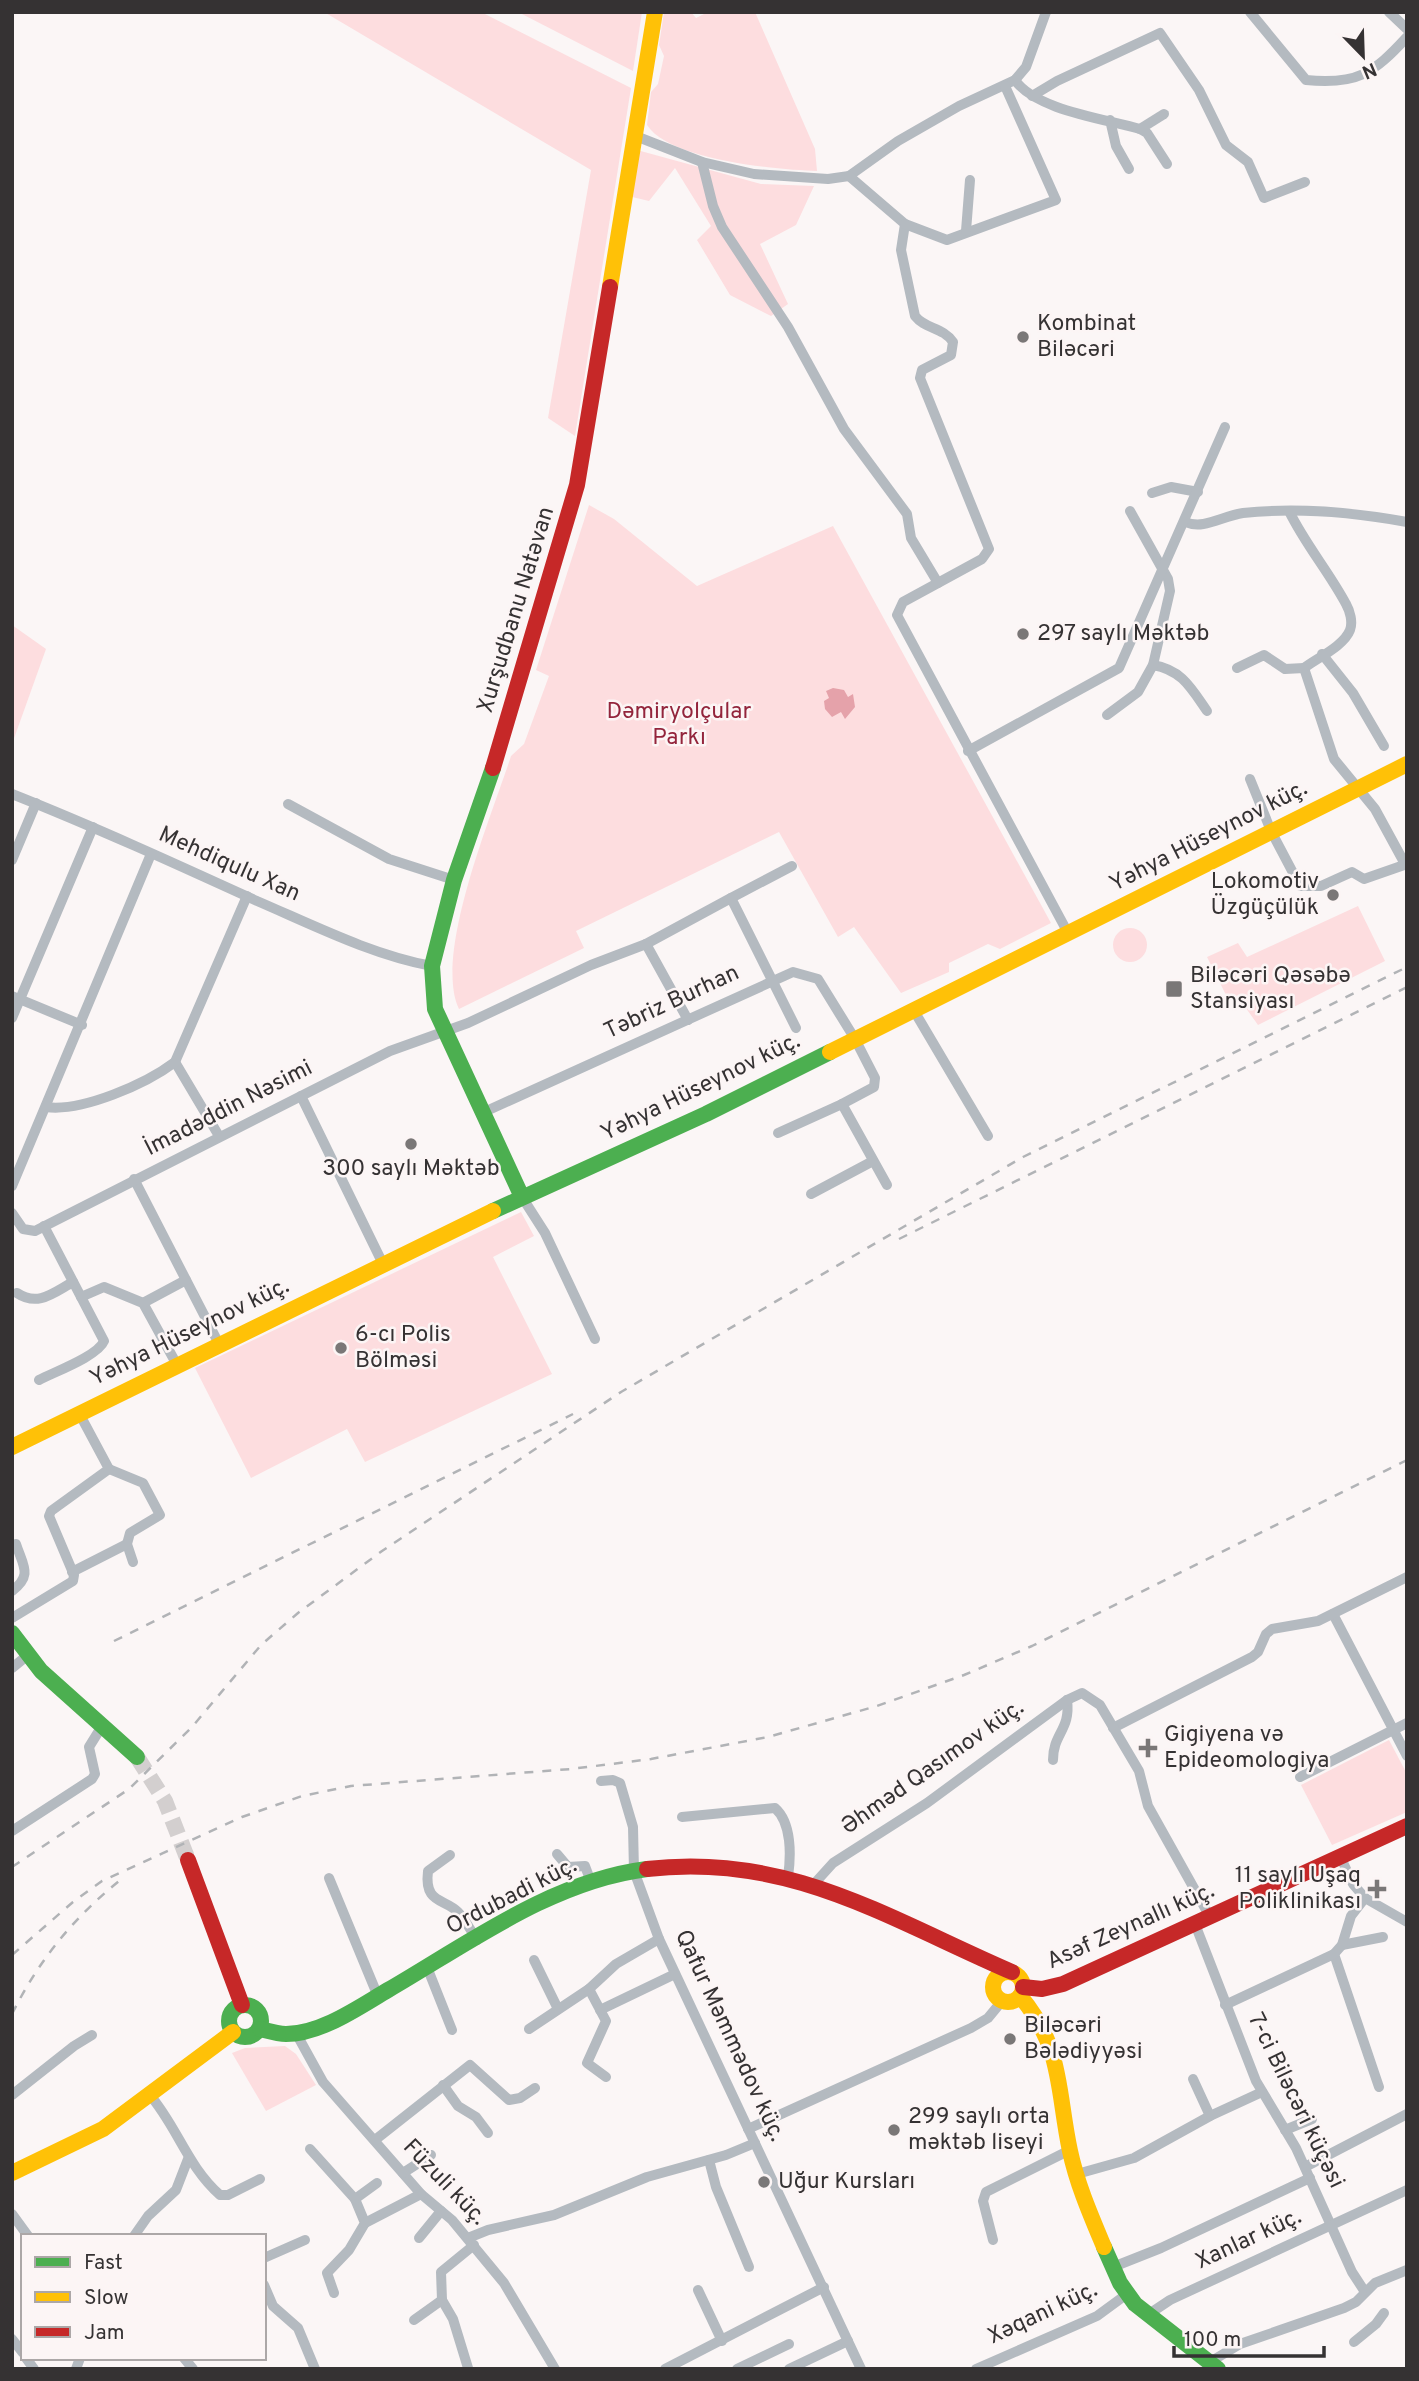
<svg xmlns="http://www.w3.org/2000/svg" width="1419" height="2381" font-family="Overpass,sans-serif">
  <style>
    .green { fill: #fddddf }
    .water { fill: #e5a2aa }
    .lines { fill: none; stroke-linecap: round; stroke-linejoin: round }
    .secondary-tunnel { stroke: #d3cfcf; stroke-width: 16; stroke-dasharray: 16 8; stroke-linecap: butt }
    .street { stroke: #b4bac0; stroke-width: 10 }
    .fast { stroke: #4caf50; stroke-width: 16 }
    .slow { stroke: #ffc107; stroke-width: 16 }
    .jam { stroke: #c62828; stroke-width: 16 }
    .rail { stroke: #b1b3b6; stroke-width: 2.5; stroke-dasharray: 9 9; stroke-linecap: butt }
    .poi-dot { fill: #7a7777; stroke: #fcf5f5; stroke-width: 2.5 }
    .labels { text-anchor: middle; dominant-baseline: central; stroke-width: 5; stroke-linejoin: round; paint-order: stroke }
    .poi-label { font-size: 23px; fill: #353233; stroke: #fcf5f5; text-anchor: start }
    .street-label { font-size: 23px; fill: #353233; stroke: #fcf5f5 }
    .park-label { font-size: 23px; fill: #93253c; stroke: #fcf5f5 }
  </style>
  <rect width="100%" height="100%" fill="#fbf6f6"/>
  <g class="green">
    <path d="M324,12h157l150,76 -56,348 -27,-18 43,-248z"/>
    <path d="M518,12h124l-9,59z"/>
    <path d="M664,12h27l5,6 12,-6h47l60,137 2,22c-39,-1 -148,-11 -170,-46l4,-33 7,-8 6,-28 -5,-11z"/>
    <path d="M637,150l124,34 53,2 -18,39 -36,19 28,60 -17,12 -41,-21 -33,-55 14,-14 -36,-58 -26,33 -21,-5z"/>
    <path d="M589,505l25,14 83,67 136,-60 218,397 -51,26 -12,-5 -39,19v9l-48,21 -47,-66 -16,10 -59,-105 -203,99 8,17 -125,61c-26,-54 33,-194 52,-253l13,-12 25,-68 -13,-6z"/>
    <path d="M12,625l34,24 -34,95z"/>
    <path d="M1358,906l27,55 -127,64 -15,-21 -16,-7 -20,-40 31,-14 9,14z"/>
    <circle cx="1130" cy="945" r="17"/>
    <path d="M521,1212l13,24 -41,21 59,117 -187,88 -18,-33 -96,49 -56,-110z"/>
    <path d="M1389,1740l18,34v38l-75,33 -31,-60z"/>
    <path d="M285,2046l11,8 20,31 -50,26 -34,-58 13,-5z"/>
  </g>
  <path class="water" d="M833,688l11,2 4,7 5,-3 2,13 -10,12 -4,-7 -9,5 -7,-8 -1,-8 5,-3 -3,-7z"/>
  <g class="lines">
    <path class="secondary-tunnel" d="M137,1757l28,44 23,59"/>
    <g class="street">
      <path d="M1250,12l56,68c51,5 67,-6 101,-43"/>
      <path d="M1389,12l18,17"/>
      <path d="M1015,80c20,30 91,39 125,49l7,4 20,31"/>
      <path d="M1032,96l25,-15 103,-48 39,57 27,55 22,17 16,36 41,-16"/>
      <path d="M1110,120l6,26 13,23"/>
      <path d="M1140,129l24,-15"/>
      <path d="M633,135l69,27 52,12 74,5 21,-3 49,-35 61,-35 56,-26 11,-13 20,-55"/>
      <path d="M702,162l11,44 9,21 66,100 56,102 63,85 4,24 27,45"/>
      <path d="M849,176l56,48 -4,26 14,66c10,13 28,11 38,26l-2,13 -29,15 -2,8 69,171 -7,10 -79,43 -6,13 171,318"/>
      <path d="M905,224l42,16 109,-40 -51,-114"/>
      <path d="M966,231l4,-51"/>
      <path d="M1152,493l19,-6 27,5"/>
      <path d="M1289,511c16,33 40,61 57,93 4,7 7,18 4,26 -6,16 -33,28 -46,38l30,91 41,50 30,55"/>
      <path d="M1185,522c19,8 37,-6 58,-9 55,-6 109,-1 164,9"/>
      <path d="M1322,654l31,39 31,53"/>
      <path d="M1153,665c29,5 38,23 54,46"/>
      <path d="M1237,668l27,-13 21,14 19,-1"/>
      <path d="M1107,715l31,-23 15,-27 17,-74 -2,-12 -38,-68"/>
      <path d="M968,751l151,-83 106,-241"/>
      <path d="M1250,779l21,52 29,55h21l31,-14 12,7 43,-15"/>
      <path d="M12,794c83,33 164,70 245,107 56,24 115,54 175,65"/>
      <path d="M288,804l101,55 65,21"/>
      <path d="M12,860l24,-57"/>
      <path d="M731,898l61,-32"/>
      <path d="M646,944l42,76"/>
      <path d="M12,996l70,29"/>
      <path d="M913,1009l75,127"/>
      <path d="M12,1018l81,-191"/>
      <path d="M175,1062l44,74"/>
      <path d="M301,1096l82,168"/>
      <path d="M46,1107c36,5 100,-23 129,-45l72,-166"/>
      <path d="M482,1113l311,-141 25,7 37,60 20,39 -1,9 -32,17 45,81"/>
      <path d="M778,1133l64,-29"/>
      <path d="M134,1179l85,165"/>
      <path d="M12,1186l139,-332"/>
      <path d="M811,1194l62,-33"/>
      <path d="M522,1197l23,36 50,106"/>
      <path d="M12,1213l11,16 12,2 355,-180 78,-28 123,-58 55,-21 85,-46 65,130"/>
      <path d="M17,1293c21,14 36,0 56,-11"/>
      <path d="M81,1297l23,-10 39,16 34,62"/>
      <path d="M143,1303l43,-23"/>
      <path d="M39,1380c15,-8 59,-24 65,-39l-60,-115"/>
      <path d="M109,1469l34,14 17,32 -30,18 -3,11 6,18"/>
      <path d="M72,1572l55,-28"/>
      <path d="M12,1591c21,-16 11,-25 4,-47"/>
      <path d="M1333,1614l74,142"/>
      <path d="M12,1618l61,-37 1,-6 -25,-59 2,-5 58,-42 -30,-56"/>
      <path d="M12,1668l16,-13"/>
      <path d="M1113,1728l139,-71 6,-5 8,-18 6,-5 46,-8 89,-44"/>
      <path d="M1053,1760c0,-27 18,-30 14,-60"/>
      <path d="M1300,1777l107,-54"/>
      <path d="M601,1781l12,-1 7,3 13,44 1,44 25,68 202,430"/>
      <path d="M682,1817l93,-9c17,15 16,48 13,69"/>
      <path d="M12,1831l80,-52 3,-5 -6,-27 13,-21"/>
      <path d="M557,1854l11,13 17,-1 6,16"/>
      <path d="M450,1855l-22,16c-4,33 16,27 30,41 7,7 13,19 19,28"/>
      <path d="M1340,1856l13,28 12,14 42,24"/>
      <path d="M329,1878l48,116"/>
      <path d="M814,1884l19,-21 94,-60 140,-103 15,-7 18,12 39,66 9,35 62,111"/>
      <path d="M1195,1924l61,157 40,67 56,124 13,20"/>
      <path d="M1342,1945l41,-8"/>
      <path d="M1334,1954l45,133"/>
      <path d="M534,1960l24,49"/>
      <path d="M427,1967l25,63"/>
      <path d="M589,1989l17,32 -19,42 19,14"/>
      <path d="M1225,2005l109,-51 8,-9 9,-29 14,-18"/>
      <path d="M600,2010l75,-36"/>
      <path d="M529,2029l60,-40 27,-25 43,-25"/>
      <path d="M296,2033l27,49 98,112 31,26 52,63 51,86"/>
      <path d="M1193,2079l17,37"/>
      <path d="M443,2085l15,21 18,11 12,16"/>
      <path d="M149,2094c28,32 38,72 71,101h8l32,-16"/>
      <path d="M12,2095l62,-49 18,-11"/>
      <path d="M748,2129l223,-101 17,-10 14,-17"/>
      <path d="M1285,2130l27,-11"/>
      <path d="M375,2140l95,-75 39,35 11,-2 15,-10"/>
      <path d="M310,2149l45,50 10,24 -16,27 -22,23 7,20"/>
      <path d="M709,2160l7,27 33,80"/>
      <path d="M1305,2167l102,-53"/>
      <path d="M403,2173l28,-18"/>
      <path d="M1077,2174l57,-16 76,-42 52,-24"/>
      <path d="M355,2199l22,-16"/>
      <path d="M12,2214l16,22"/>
      <path d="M365,2223l56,-29"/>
      <path d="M134,2236l14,-20 28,-26 12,-31"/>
      <path d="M419,2238l22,-27"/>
      <path d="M468,2238l20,-8 66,-15 93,-38 79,-22 29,-12"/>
      <path d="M993,2240l-10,-39 3,-9 84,-42"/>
      <path d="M264,2258l41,-18"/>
      <path d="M1113,2267l48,-19 149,-70"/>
      <path d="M264,2285l9,21 25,22 17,41"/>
      <path d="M698,2290l24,51"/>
      <path d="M1149,2314l21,-14 237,-110"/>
      <path d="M414,2320l28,-20"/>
      <path d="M12,2339l11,14"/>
      <path d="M1354,2342l22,-18 8,-11"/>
      <path d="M26,2358l8,11"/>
      <path d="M184,2358l9,11"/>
      <path d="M1210,2362l30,-18 104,-36 12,-6 19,-19 32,-13"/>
      <path d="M468,2368l-15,-49 -11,-19 -1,-28 33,-27"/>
      <path d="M76,2369l4,-11"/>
      <path d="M665,2369l159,-82"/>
      <path d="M737,2369l52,-25"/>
      <path d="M789,2369l59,-28"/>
      <path d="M976,2369l121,-53 30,-22"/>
    </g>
    <g class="fast">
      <path d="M493,768l-39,112 -22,86 3,43 87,188"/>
      <path d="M493,1211l213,-97 124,-62"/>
      <path d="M12,1633l29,38 96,86"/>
      <circle cx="245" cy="2021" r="16"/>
      <path d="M260,2029c8,2 18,5 26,5 35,0 73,-27 102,-44 81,-47 164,-109 259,-121"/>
      <path d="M1104,2247l16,36 15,21 83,65"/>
    </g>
    <g class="slow">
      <path d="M610,287l45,-275"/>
      <path d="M830,1052l577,-288"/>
      <path d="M12,1447l481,-236"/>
      <circle cx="1008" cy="1987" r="15"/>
      <path d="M1020,1996c43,51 37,94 50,155 7,33 21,65 34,96"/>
      <path d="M12,2173l91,-44 130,-97"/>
    </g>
    <g class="jam">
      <path d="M493,768l84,-283 33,-198"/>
      <path d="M188,1860l54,145"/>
      <path d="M647,1869c141,-17 242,50 365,103"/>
      <path d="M1023,1987l19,2 21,-5 344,-158"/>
    </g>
    <g class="rail">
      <path d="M899,1239l508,-252"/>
      <path d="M114,1641l459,-227"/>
      <path d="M12,1867l117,-78 63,-62 69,-82 37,-32 84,-62 239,-159 402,-235 384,-190"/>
      <path d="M12,1955l61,-53 29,-21 140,-64 60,-21 49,-10 220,-17 80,-10 117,-22 109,-31 87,-31 68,-29 375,-186"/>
      <path d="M12,2014c28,-56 63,-98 112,-137"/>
    </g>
  </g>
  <g class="poi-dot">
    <circle cx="1023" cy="337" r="7"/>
    <circle cx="1023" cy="634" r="7"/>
    <circle cx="1333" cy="895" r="7"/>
    <rect x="1165" y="980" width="18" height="18" rx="3.5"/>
    <circle cx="411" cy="1144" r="7"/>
    <circle cx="341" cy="1348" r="7"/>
    <path d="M1144.5 1737.5h7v7h7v7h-7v7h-7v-7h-7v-7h7z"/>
    <path d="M1373.5 1878.5h7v7h7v7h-7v7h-7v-7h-7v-7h7z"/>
    <circle cx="1010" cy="2039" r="7"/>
    <circle cx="894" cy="2130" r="7"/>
    <circle cx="764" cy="2182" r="7"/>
  </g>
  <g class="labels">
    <g class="poi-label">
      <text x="1037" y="324">Kombinat<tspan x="1037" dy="26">Biləcəri</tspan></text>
      <text x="1037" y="634">297 saylı Məktəb</text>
      <text x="1319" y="882" text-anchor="end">Lokomotiv<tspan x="1319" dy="26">Üzgüçülük</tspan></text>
      <text x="1190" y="976">Biləcəri Qəsəbə<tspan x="1190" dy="26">Stansiyası</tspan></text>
      <text x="411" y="1169" text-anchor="middle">300 saylı Məktəb</text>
      <text x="355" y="1335">6-cı Polis<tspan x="355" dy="26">Bölməsi</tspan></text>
      <text x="1164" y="1735">Gigiyena və<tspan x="1164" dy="26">Epideomologiya</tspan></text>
      <text x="1361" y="1876" text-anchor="end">11 saylı Uşaq<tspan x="1361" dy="26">Poliklinikası</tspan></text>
      <text x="1024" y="2026">Biləcəri<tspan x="1024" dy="26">Bələdiyyəsi</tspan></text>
      <text x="908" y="2117">299 saylı orta<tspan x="908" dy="26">məktəb liseyi</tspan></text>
      <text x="778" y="2182">Uğur Kursları</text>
    </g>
    <g class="street-label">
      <text transform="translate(517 610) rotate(-73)">Xurşudbanu Natəvan</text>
      <text transform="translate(1209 837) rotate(-27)">Yəhya Hüseynov küç.</text>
      <text transform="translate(229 865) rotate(24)">Mehdiqulu Xan</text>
      <text transform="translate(672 1003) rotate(-25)">Təbriz Burhan</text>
      <text transform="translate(701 1088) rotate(-26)">Yəhya Hüseynov küç.</text>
      <text transform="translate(229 1109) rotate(-27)">İmadəddin Nəsimi</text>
      <text transform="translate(190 1333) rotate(-26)">Yəhya Hüseynov küç.</text>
      <text transform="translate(933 1768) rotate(-35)">Əhməd Qasımov küç.</text>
      <text transform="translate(512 1897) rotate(-27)">Ordubadi küç.</text>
      <text transform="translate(1131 1927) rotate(-24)">Asəf Zeynallı küç.</text>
      <text transform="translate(729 2036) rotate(65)">Qafur Məmmədov küç.</text>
      <text transform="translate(1295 2101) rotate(64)">7-ci Biləcəri küçəsi</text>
      <text transform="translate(444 2183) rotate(46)">Füzuli küç.</text>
      <text transform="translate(1249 2240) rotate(-25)">Xanlar küç.</text>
      <text transform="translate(1043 2314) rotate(-25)">Xəqani küç.</text>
    </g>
    <g class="park-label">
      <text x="679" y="712">Dəmiryolçular<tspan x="679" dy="26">Parkı</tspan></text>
    </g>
  </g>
  <rect width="1419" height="2381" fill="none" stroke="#353233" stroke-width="28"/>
  <rect x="21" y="2234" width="245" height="126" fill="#fcf5f5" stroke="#aca7a7" stroke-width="2"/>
  <rect x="35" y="2257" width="35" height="10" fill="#4caf50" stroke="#aca7a7" stroke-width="2"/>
  <text x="84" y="2269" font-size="21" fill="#353233">Fast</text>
  <rect x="35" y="2292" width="35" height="10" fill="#ffc107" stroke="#aca7a7" stroke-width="2"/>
  <text x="84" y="2304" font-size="21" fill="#353233">Slow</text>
  <rect x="35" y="2327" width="35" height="10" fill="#c62828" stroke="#aca7a7" stroke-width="2"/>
  <text x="84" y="2339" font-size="21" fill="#353233">Jam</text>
  <g transform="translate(1363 56) rotate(157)" stroke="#fcf5f5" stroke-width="5" paint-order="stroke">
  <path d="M0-5L12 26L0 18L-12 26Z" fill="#353233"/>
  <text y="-10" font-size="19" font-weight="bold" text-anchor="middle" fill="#353233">N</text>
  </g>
  <path d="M1174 2346v10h150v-10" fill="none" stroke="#353233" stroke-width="3.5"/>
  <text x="1184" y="2346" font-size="21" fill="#353233" stroke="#fcf5f5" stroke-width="5" paint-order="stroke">100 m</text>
</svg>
